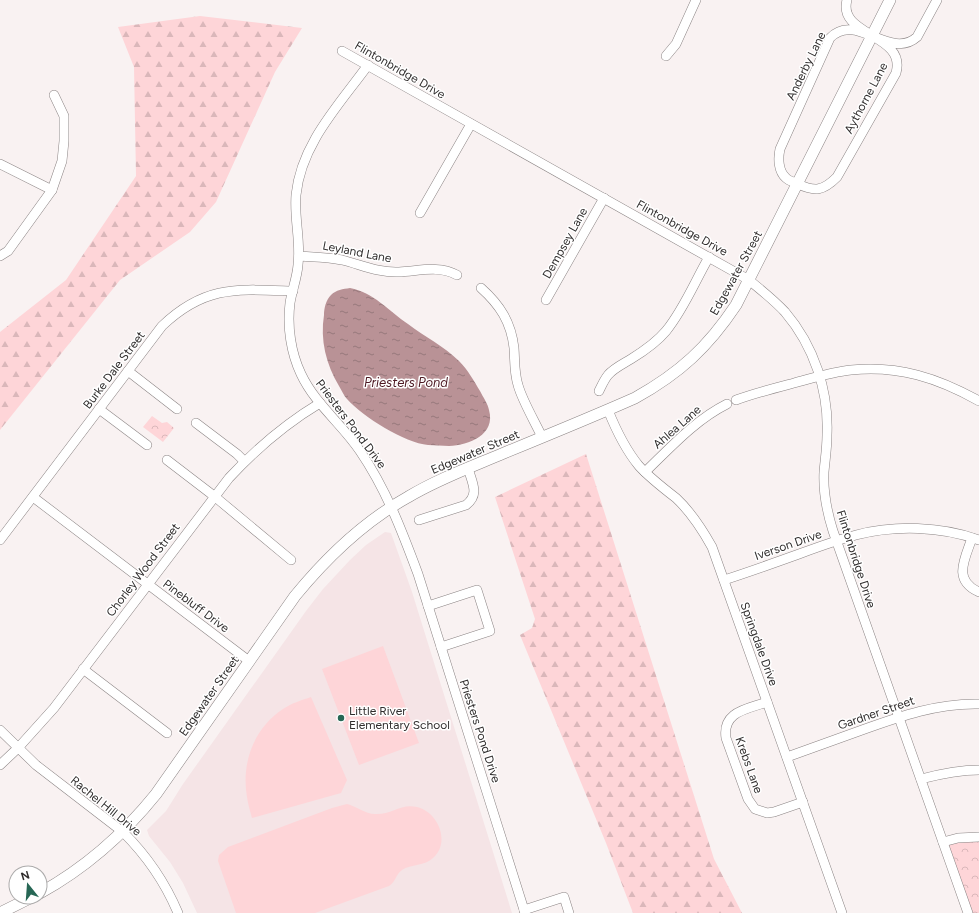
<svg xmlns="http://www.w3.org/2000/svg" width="979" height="913" font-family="Figtree,sans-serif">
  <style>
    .built { fill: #f5e4e6 }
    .forest { fill: url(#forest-firs) }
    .park { fill: url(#park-crowns) }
    .garden { fill: #fed5d8 }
    .water { fill: url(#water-ripples) }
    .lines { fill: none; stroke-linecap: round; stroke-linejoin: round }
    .minor-casing { stroke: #8b8484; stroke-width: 10 }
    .tertiary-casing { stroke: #8b8484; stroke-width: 12 }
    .minor { stroke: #fff; stroke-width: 9 }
    .tertiary { stroke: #fff; stroke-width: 11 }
    .poi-dot { fill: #276755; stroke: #fff; stroke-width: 1.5 }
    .labels { text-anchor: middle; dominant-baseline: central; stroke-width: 3; stroke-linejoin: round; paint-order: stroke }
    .street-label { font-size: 12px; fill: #302d2d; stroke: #fff }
    .poi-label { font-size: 12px; fill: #302d2d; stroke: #fff; text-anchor: start }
    .water-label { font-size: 13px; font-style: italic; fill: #4c1822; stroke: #fff }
  </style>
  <defs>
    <pattern id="forest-firs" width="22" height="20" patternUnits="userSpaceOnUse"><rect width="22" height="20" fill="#fed5d8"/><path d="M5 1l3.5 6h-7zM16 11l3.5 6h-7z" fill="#dab7ba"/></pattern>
    <pattern id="park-crowns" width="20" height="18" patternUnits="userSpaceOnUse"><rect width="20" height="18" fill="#fed5d8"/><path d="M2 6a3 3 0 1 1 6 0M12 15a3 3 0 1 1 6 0" fill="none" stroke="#dab7ba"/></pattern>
    <pattern id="water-ripples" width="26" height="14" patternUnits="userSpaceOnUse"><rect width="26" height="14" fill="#b99296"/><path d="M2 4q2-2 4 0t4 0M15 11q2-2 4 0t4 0" fill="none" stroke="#97787b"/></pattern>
  </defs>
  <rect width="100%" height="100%" fill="#f9f2f2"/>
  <path class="built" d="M385,532l6,1 21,59 100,321h-315l-14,-30 -13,-21 -21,-26 -2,-6 19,-19 17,-27 123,-173 17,-22 27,-29 16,-15z"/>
  <g class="forest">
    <path d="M200,16l102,12 -27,44 -59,130 -26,30 -70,48 -120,150v-98l66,-52 70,-104 -2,-109 -16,-40z"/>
    <path d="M586,454l128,405 28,54h-109l-27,-70 -86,-208 12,-7 3,-9 -40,-122z"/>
  </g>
  <g class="park">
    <path d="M152,416l10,7 5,-1 7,6 -11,14 -20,-15z"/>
    <path d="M979,837v76h-11l-25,-71z"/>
  </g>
  <g class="garden">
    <path d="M383,646l36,97 -60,22 -37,-96z"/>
    <path d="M311,697l36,83 -6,13 -89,25c-2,-7 -4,-14 -5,-21 -6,-34 7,-69 36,-88 9,-6 19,-9 28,-12z"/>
    <path d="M347,804c9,2 18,10 28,10 16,1 26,-11 42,-7 21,5 34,35 16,51 -8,8 -22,6 -31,12 -6,4 -7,13 -13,16l-74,27h-79l-18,-52 1,-6 9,-8 104,-39z"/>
  </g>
  <path class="water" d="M350,288c23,4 39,23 58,36 17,13 36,22 51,37 9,9 15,20 21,30 3,6 8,13 9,19 7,25 -20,35 -40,36 -7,0 -14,-1 -21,-1 -23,-2 -65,-28 -81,-46 -3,-3 -5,-8 -8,-13 -13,-22 -19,-46 -15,-71 0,-7 2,-15 7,-20 5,-5 12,-6 19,-7z"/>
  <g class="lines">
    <defs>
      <g id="minor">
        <path d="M847,0c-10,36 60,34 49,73l-59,104c-14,14 -22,15 -39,7 -4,-2 -9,-3 -12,-6 -8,-7 -8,-20 -6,-29l50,-111c26,-27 60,23 87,-1l20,-37"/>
        <path d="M342,51l407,229c12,10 25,20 36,32 29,34 44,79 42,123 0,13 -2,25 -3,37 -1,20 3,40 9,59l135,382"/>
        <path d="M666,56l10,-12 20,-44"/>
        <path d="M368,65c-29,40 -67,79 -72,130 -2,24 5,46 2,70 -1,13 -6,25 -8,38 -3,24 1,50 11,71 14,30 41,50 59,77 26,38 42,80 58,123l107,339"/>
        <path d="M0,164l52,26"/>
        <path d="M420,213l51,-89"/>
        <path d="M0,256l8,-5 44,-61 10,-29 2,-20v-25l-10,-21"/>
        <path d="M299,256c14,1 29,1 43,4 20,5 37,13 57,12 20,-1 40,-7 58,3"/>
        <path d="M481,288c19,17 30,34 33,60 1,13 0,24 4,37 4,15 17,37 24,52"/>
        <path d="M546,300l58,-102"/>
        <path d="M128,371l49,38"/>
        <path d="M599,391c3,-6 5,-11 9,-16 6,-7 15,-11 23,-16 13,-8 25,-16 35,-28 18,-22 29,-50 43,-74"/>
        <path d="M736,400c19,-7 39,-12 58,-17 19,-5 38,-11 57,-13 47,-5 87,8 128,31"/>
        <path d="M99,409l48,36"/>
        <path d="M608,410c8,20 17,39 31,56 11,12 24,22 37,32 15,14 26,31 36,49l130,366"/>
        <path d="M196,423l41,31 7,7"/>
        <path d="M167,460l47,36 77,64"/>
        <path d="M645,472c25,-24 50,-52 82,-68"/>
        <path d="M33,497l216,164"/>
        <path d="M419,520l47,-15c14,-11 6,-22 2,-37"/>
        <path d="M972,538c-7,21 -20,42 7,54"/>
        <path d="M0,540l162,-214c43,-41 75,-37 131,-35"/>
        <path d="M724,580c25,-8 50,-17 75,-26 19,-7 38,-14 57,-19 39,-10 85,-9 123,5"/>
        <path d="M428,606l49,-16 13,41 -49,16"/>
        <path d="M83,669l84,64"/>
        <path d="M767,702c-19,7 -45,9 -41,36l22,61 7,10 12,4 7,-1 29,-10"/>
        <path d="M0,730l36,35 87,67c24,24 42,50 55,81"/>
        <path d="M787,757c25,-9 50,-18 75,-27 39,-14 76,-27 117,-26"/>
        <path d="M0,765l18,-17 36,-40 175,-230c27,-29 56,-54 91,-75"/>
        <path d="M921,779c19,-5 38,-9 58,-9"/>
        <path d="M943,842l15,-4 21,-1"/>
        <path d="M524,910l40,-13 5,16"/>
      </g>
      <g id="tertiary">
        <path d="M40,893c47,-26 83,-58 116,-99l139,-198c32,-39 68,-74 113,-99 30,-18 63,-30 96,-44 44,-18 88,-36 131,-55 45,-25 73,-51 101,-93l154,-305"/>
        <path d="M0,913l32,-16"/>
      </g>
    </defs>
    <use href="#minor" class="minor-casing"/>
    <use href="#tertiary" class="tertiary-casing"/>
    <use href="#minor" class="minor"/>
    <use href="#tertiary" class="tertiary"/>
  </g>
  <circle class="poi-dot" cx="341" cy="718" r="4"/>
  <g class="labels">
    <g class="street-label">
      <text transform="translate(806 66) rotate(-64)">Anderby Lane</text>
      <text transform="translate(400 70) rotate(30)">Flintonbridge Drive</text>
      <text transform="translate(866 98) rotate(-62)">Aythorne Lane</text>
      <text transform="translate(682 228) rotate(29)">Flintonbridge Drive</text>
      <text transform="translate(565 243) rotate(-61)">Dempsey Lane</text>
      <text transform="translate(357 252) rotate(11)">Leyland Lane</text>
      <text transform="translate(736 273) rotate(-61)">Edgewater Street</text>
      <text transform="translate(114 370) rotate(-53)">Burke Dale Street</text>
      <text transform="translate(351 424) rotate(53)">Priesters Pond Drive</text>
      <text transform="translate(677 427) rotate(-41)">Ahlea Lane</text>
      <text transform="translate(475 452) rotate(-23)">Edgewater Street</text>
      <text transform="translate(788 545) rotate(-19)">Iverson Drive</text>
      <text transform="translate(856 559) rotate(72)">Flintonbridge Drive</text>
      <text transform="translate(143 570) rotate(-53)">Chorley Wood Street</text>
      <text transform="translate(196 606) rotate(37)">Pinebluff Drive</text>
      <text transform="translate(759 644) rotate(70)">Springdale Drive</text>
      <text transform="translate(209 696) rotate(-55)">Edgewater Street</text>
      <text transform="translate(876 713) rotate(-19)">Gardner Street</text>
      <text transform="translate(480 731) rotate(72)">Priesters Pond Drive</text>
      <text transform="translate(749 765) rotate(70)">Krebs Lane</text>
      <text transform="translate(106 806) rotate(39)">Rachel Hill Drive</text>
    </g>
    <g class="poi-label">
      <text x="349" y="711">Little River<tspan x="349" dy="14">Elementary School</tspan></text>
    </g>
    <g class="water-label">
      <text x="406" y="382">Priesters Pond</text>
    </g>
  </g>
  <g transform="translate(28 885) rotate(343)"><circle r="19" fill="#ffffff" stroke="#acabab"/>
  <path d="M0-3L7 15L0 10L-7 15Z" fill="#276755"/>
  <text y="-6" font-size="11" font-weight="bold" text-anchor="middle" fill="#302d2d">N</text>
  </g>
</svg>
